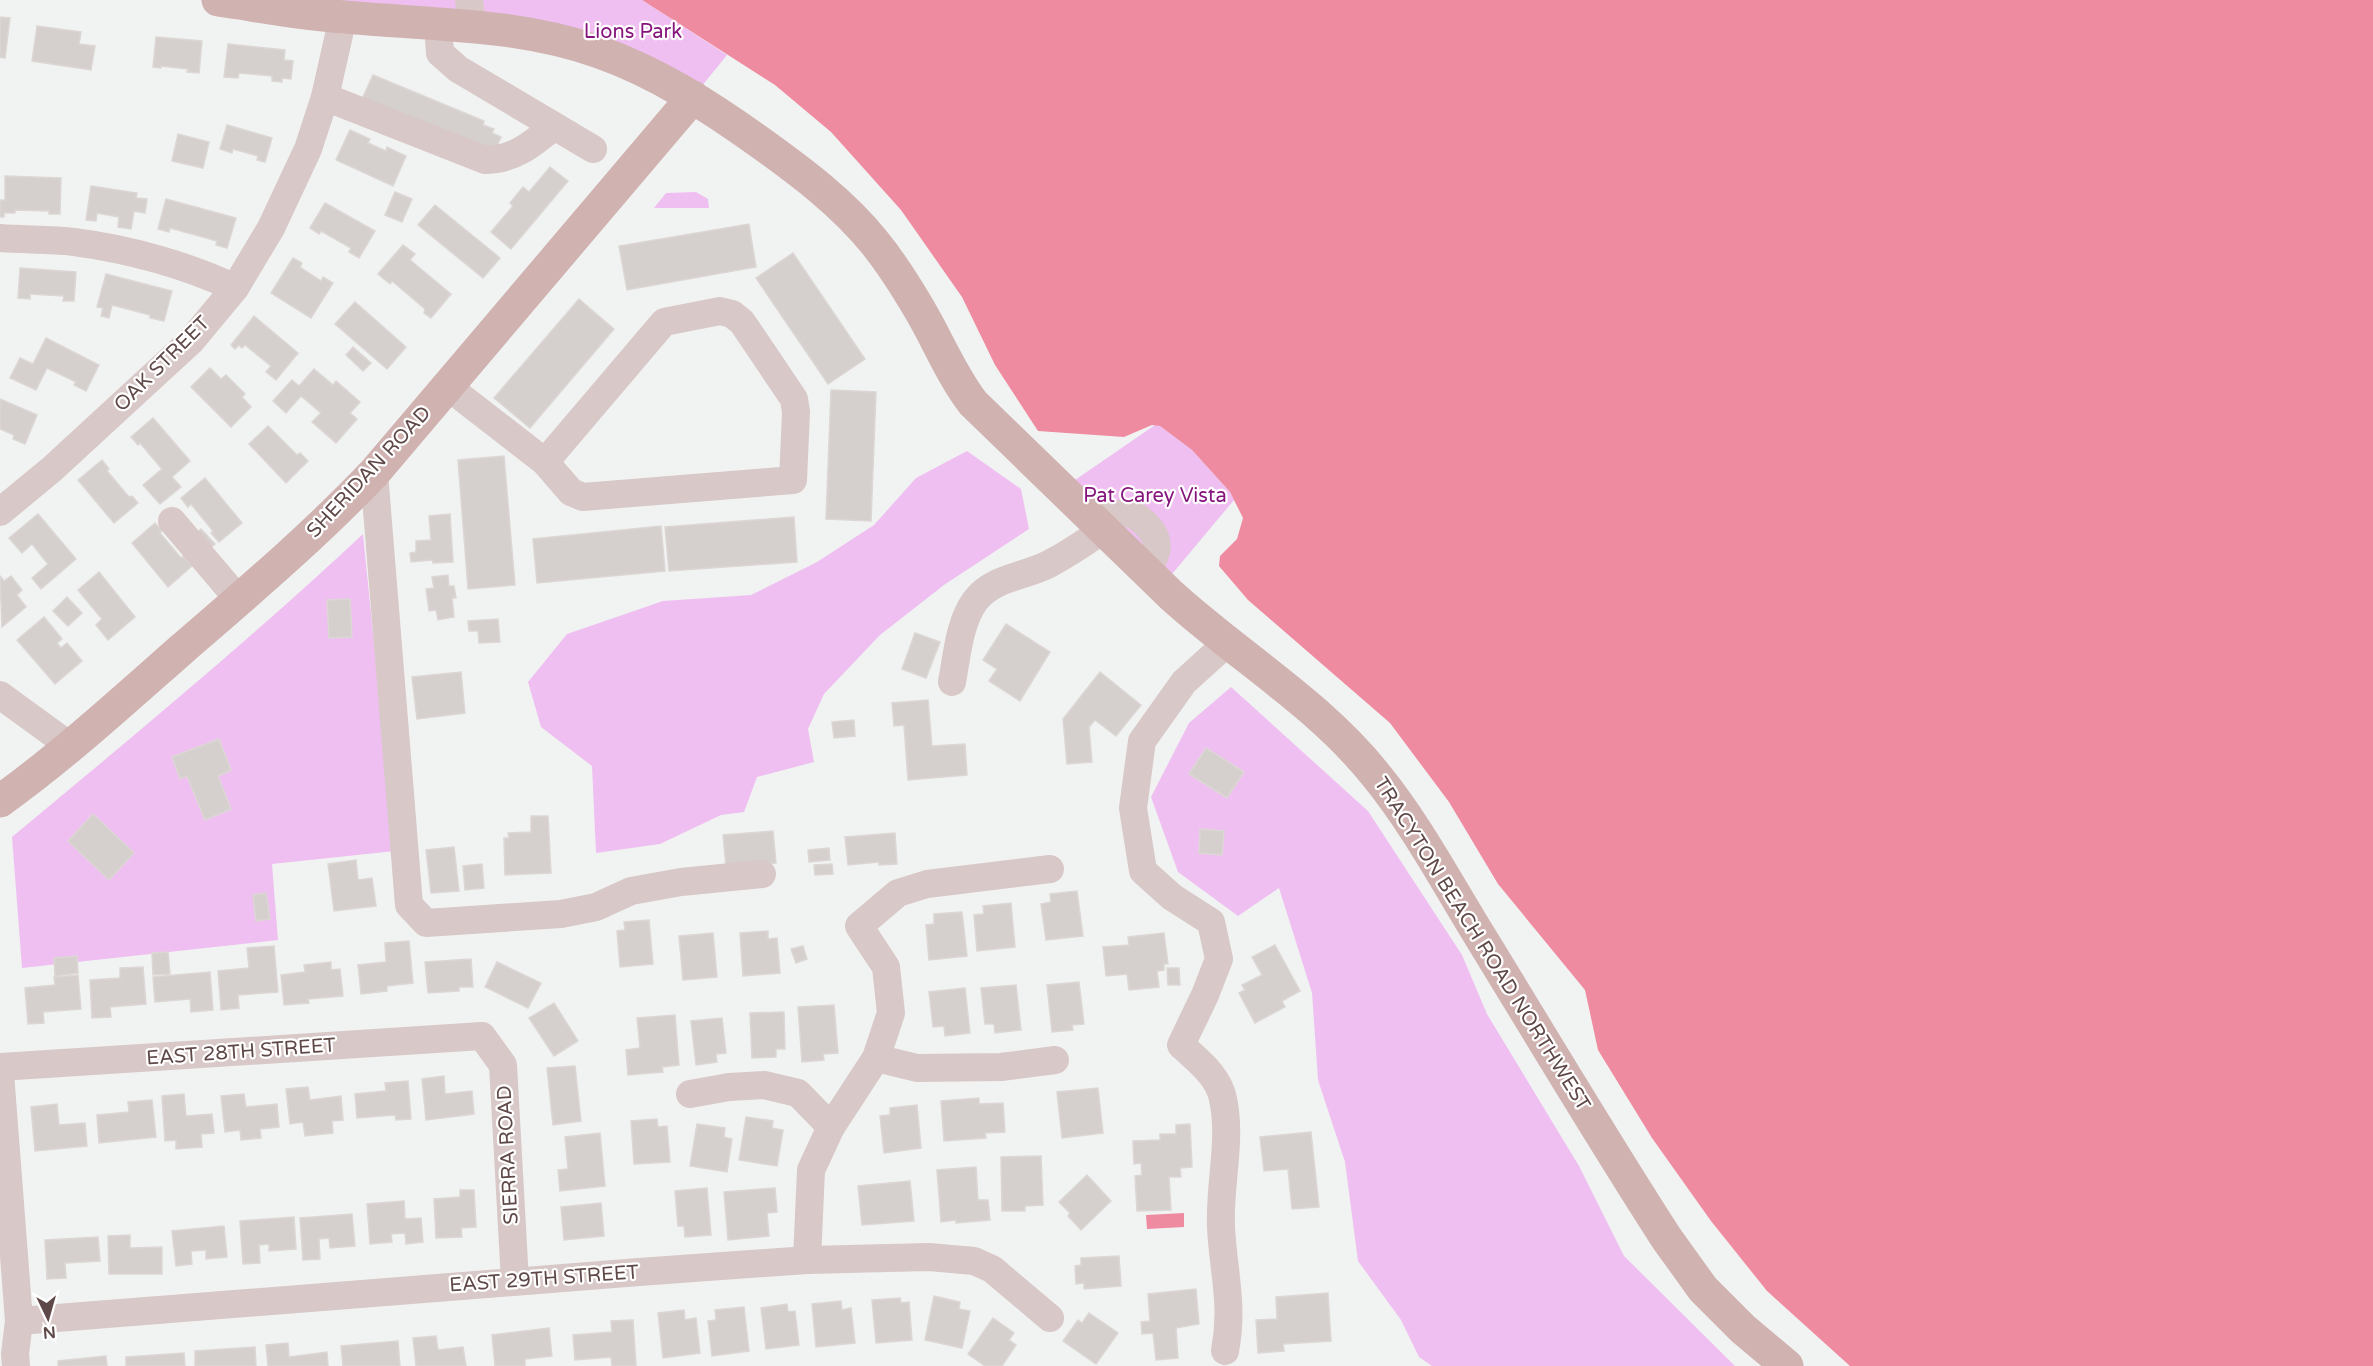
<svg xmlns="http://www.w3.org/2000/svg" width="2373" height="1366" font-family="'Varela Round',sans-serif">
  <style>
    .green { fill: #efbff1 }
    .water { fill: #ef8ba1 }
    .building { fill: #d5cfcd; stroke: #dcd7d5; stroke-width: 1.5 }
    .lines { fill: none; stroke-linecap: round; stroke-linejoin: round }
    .minor { stroke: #d8c8c7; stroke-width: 28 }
    .major { stroke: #d0b2b0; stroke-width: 33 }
    .labels { text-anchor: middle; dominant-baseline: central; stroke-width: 4.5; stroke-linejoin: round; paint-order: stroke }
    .park-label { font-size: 20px; fill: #85147d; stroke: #fff }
    .street-label { font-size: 20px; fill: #5f4948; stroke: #fff }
  </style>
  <rect width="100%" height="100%" fill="#f1f3f2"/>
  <g class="green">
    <path d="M218,0h424l85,55 -34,42 -70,-36z"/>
    <path d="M696,192l12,7 1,9h-55l12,-15z"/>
    <path d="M1155,425l5,1 32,24 38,42 4,8 -72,86 -100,-97z"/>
    <path d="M967,451l54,38 8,40 -85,56 -64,50 -56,59 -16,35 6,33 -57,15 -13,35 -23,3 -61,29 -64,9 -4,-87 -51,-39 -13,-45 39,-48 96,-33 88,-6 66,-33 57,-37 42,-47z"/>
    <path d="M363,534l32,317 -123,13 6,76 -256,28 -10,-131c119,-99 238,-197 351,-303z"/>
    <path d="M1231,687l137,124 94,144 25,59 92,152 45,90 111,110h-303l-13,-9 -18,-37 -43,-59 -13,-99 -27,-82 -6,-87 -33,-105 -41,28 -60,-44 -27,-75 38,-74z"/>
  </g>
  <g class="water">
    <path d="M642,0h1731v1366h-523l-83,-75 -56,-70 -59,-83 -54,-88 -13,-60 -87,-106 -49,-82 -59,-79 -142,-123 -29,-34 1,-10 17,-17 6,-21 -13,-26 -38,-42 -32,-24 -8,-1 -28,12 -86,-6 -43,-66 -33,-68 -61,-87 -70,-78 -56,-47z"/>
    <path d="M1184,1213v14l-37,2 -1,-14z"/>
  </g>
  <g class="building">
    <path d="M0,17l10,1 -5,40 -5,-1z"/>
    <path d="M37,26l44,6 -2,12 16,2 -4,24 -59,-9z"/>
    <path d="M156,37l46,4 -3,32 -12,-1 1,-3 -27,-3v2l-8,-1z"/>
    <path d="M228,44l57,6 -1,10 9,1 -2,18 -9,-1v4l-10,-1v-5l-33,-3 -1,5 -14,-1z"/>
    <path d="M373,75l111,46 -1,4 11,4 -2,4 9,4 -7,16 -132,-54z"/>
    <path d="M227,125l45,13 -7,24 -8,-2 1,-4 -25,-7 -1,4 -12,-4z"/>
    <path d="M350,130l20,9 -2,4 18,8 1,-4 19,9 -13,30 -57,-26z"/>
    <path d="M178,134l31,8 -6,26 -31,-7z"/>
    <path d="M550,167l18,14 -57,68 -20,-17 22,-26 -3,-3 13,-16 6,5z"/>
    <path d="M5,176l56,2 -1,36h-11v-3l-34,-1v3h-11v4h-4v-17h5z"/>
    <path d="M91,186l46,7 -1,5 11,1 -2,14 -11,-2 -3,18 -13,-2 1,-10 -22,-4 -1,8 -10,-1z"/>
    <path d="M395,192l17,7 -10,23 -17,-7z"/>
    <path d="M166,199l70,19 -9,30 -11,-3 1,-4 -47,-13 -1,4 -11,-3z"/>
    <path d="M325,203l50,28 -16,27 -10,-6 2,-4 -30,-17 -2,3 -9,-6z"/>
    <path d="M435,205l65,53 -17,20 -65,-53z"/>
    <path d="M749,224l7,43 -129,23 -8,-44z"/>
    <path d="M403,245l12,9 -5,6 41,34 -20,24 -7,-5 1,-4 -33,-28 -2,3 -12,-10z"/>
    <path d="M793,253l72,106 -37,25 -72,-106z"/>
    <path d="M293,258l9,5 -2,4 21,14 2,-4 10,6 -22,35 -40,-25z"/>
    <path d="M20,268l56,4 -2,29h-11l1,-5 -34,-2v5l-12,-1z"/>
    <path d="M106,274l66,17 -8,30 -14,-3v-3l-38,-10 -3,13 -8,-2 2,-8 -6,-1z"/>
    <path d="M579,299l35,30 -84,99 -36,-30z"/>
    <path d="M355,302l51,45 -19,22 -52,-45z"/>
    <path d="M254,316l44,37 -22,27 -10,-8 5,-6 -26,-21 -3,3 -3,-3 -4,4 -4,-4z"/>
    <path d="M46,338l53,27 -13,26 -12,-6 2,-3 -29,-14 -11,22 -26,-12 10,-20 13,6z"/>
    <path d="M353,347l18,16 -8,8 -17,-16z"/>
    <path d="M210,368l11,11 5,-4 19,19 -3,3 9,10 -20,20 -40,-40z"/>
    <path d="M314,369l19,16 3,-4 24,21 -10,11 7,6 -21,24 -24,-21 9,-9 -20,-17 -15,17 -13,-12 19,-21 7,6z"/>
    <path d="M831,390l45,2 -5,129 -45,-2z"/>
    <path d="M0,399l37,16 -12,29 -12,-5 1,-4 -14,-6z"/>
    <path d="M153,418l37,43 -18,16 9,10 -21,17 -17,-19 19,-16 -22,-26 -2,2 -7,-8z"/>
    <path d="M268,426l29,29 3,-2 8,8 -22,22 -37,-39z"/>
    <path d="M504,456l11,129 -47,4 -10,-129z"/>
    <path d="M102,460l7,9 -2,2 22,26 3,-1 6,7 -24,20 -36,-43z"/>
    <path d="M205,478l37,45 -23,19 -8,-9 2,-2 -22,-27 -3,3 -7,-9z"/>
    <path d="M38,514l38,45 -35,30 -9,-11 16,-14 -16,-20 -10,9 -13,-15z"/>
    <path d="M450,514l3,48 -20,1 -1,-3 -21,2 -1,-9 6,-1v-11l15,-1 -2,-24z"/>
    <path d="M794,517l3,45 -128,9 -4,-44z"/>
    <path d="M155,523l7,8 -2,2 21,25 2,-2 9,10 -24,21 -36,-44z"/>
    <path d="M661,526l4,45 -128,12 -4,-44z"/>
    <path d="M201,529l14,15 -8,7 -13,-16z"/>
    <path d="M99,572l36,45 -27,23 -12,-15 6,-6 -24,-29z"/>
    <path d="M448,575l1,11h5l2,12h-4l2,19 -16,3 -2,-10 -7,1 -3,-22 8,-1 -2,-11z"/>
    <path d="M0,576l4,5 7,-5 11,14 -5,5 9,12 -24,20z"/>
    <path d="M67,597l15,16 -14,13 -15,-15z"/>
    <path d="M350,599l2,38 -23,1 -2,-38z"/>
    <path d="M44,617l18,22 -5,4 4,5 6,-5 15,18 -27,23 -38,-44z"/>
    <path d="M498,619l2,23 -21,1 -1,-12h-9l-1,-10z"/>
    <path d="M1006,624l44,28 -30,49 -31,-20 8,-12 -14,-9z"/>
    <path d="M915,633l25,9 -14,36 -24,-9z"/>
    <path d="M461,672l4,41 -48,6 -5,-42z"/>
    <path d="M1100,672l41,33 -25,31 -21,-16 -6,7 3,35 -25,2 -4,-45z"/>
    <path d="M928,700l4,46 33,-2 2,31 -59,5 -4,-55 -10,1 -2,-23z"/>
    <path d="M854,720l1,16 -21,2 -2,-16z"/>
    <path d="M219,739l12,31 -13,6 13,33 -26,11 -18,-44 -7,3 -8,-22z"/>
    <path d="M1206,748l38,24 -17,26 -38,-24z"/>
    <path d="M93,814l41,39 -25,27 -41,-39z"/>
    <path d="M531,816h17l3,57 -46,2 -1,-37h5l-1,-5 23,-1z"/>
    <path d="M1200,829l24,2 -2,24 -23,-2z"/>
    <path d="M773,831l3,32 -50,4 -3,-32z"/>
    <path d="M895,833l2,31 -18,1v-3l-31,3 -3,-28z"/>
    <path d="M454,847l5,44 -28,2 -5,-43z"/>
    <path d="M829,848l1,12 -21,2 -1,-12z"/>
    <path d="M356,860l2,20 14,-2 4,28 -42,5 -6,-47z"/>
    <path d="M482,864l2,24 -19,2 -2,-24z"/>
    <path d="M832,864l1,10 -18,1 -1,-10z"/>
    <path d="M1077,891l6,45 -37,4 -5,-36 10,-2 -1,-8z"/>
    <path d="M266,893l4,26 -14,2 -3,-26z"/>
    <path d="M1011,903l4,44 -38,4 -3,-36 10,-1 -1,-8z"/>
    <path d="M962,912l5,44 -38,4 -3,-35 8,-1v-10z"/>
    <path d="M649,920l4,44 -33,3 -3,-36 8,-1 -1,-8z"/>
    <path d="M768,931v8l9,-1 3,35 -37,3 -3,-43z"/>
    <path d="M713,933l4,44 -34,3 -4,-44z"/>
    <path d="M1164,933l4,31h-4v6l-7,1 2,16 -30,3 -2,-16 -21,2 -3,-29 26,-2 -1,-8z"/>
    <path d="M409,941l4,42 -26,3v5l-26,3 -3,-29 28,-3 -1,-19z"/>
    <path d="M1275,945l25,46 -18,10 3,6 -30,16 -16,-30 6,-3 -3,-5 20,-10 -10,-18z"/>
    <path d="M274,946l4,46 -40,3 1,13 -18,2 -3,-39 31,-3 -2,-20z"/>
    <path d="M803,946l4,13 -11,4 -5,-14z"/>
    <path d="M168,952l2,22 -17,1 -1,-22z"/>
    <path d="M77,956l1,17 -23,3 -1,-18z"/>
    <path d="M471,959l2,28h-14v4l-31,2 -3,-31z"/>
    <path d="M331,962v8l9,-1 3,27 -35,3 1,4 -25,2 -3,-30 24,-3 -1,-7z"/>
    <path d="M497,962l44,21 -13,25 -43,-21z"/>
    <path d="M143,967l3,37 -36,3 1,10 -19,1 -2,-38 30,-2v-10z"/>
    <path d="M1167,968h12l1,17h-12z"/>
    <path d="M210,972l3,38 -22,2 -1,-13 -35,3 -2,-25z"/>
    <path d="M78,975l3,34 -38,3 1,11 -16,1 -3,-36 30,-3 -1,-8z"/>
    <path d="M1079,982l5,42 -12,1 1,5 -21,2 -5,-47z"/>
    <path d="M1016,985l5,45 -26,3 -1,-9h-9l-4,-36z"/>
    <path d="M965,988l5,45 -25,3 -1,-10 -11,1 -4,-35z"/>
    <path d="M554,1003l24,38 -24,15 -25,-38z"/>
    <path d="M834,1005l4,48 -15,1 1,6 -22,2 -4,-55z"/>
    <path d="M784,1012l1,37h-9v8l-24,1 -2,-45z"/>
    <path d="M675,1015l4,50 -17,2 1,5 -35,3 -2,-25 14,-2 -3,-30z"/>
    <path d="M722,1018l4,35 -10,1 1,8 -21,3 -5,-44z"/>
    <path d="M575,1066l6,55 -28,4 -6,-57z"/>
    <path d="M444,1076l1,18 27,-3 2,23 -48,6 -4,-41z"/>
    <path d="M408,1081l3,38 -15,1 -1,-5 -38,3 -2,-24 31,-3 -1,-8z"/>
    <path d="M308,1087l2,13 31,-4 2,24 -11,1 1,12 -28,3 -2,-14 -13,2 -4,-35z"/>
    <path d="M1098,1088l5,45 -41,5 -5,-46z"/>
    <path d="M184,1094l2,22 26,-2 2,19 -13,1 1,13 -26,2v-9l-11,1 -3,-45z"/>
    <path d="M244,1094l2,13 31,-3 2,23 -19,2 1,9 -20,2 -1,-10 -15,2 -4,-36z"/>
    <path d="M979,1098v6l24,-1 2,29 -20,1 1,5 -42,3 -3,-40z"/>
    <path d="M152,1100l4,37 -57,6 -2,-28 32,-3 -1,-10z"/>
    <path d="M57,1104l2,21 26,-2 2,23 -52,5 -4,-44z"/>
    <path d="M917,1105l4,43 -37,5 -4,-37 10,-1v-7z"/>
    <path d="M746,1117l27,4 -1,7 11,2 -6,36 -38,-6z"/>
    <path d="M657,1119l1,8 9,-1 3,36 -36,2 -3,-43z"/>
    <path d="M697,1124l28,4 -1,9 8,2 -5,33 -37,-6z"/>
    <path d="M1190,1124l2,43 -12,1 1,9h-12l2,33 -34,1 -2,-35 7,-1 -1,-12 -7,1 -1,-23 27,-1v-6h16v-9z"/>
    <path d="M1311,1132l8,75 -27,2 -4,-40 -24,2 -4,-34z"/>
    <path d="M600,1133l5,53 -45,5 -2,-21 10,-1 -3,-32z"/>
    <path d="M1041,1156l2,49 -18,1v5h-23l-1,-54z"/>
    <path d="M976,1167l2,33h10l2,20 -34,3v-3l-15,2 -4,-52z"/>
    <path d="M1087,1175l24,26 -30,29 -13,-14 2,-3 -11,-11z"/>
    <path d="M910,1181l4,40 -52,4 -4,-39z"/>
    <path d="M707,1188l4,47 -26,2 -1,-11h-6l-3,-35z"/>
    <path d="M775,1188l2,24 -10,1 2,23 -41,4 -4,-48z"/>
    <path d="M460,1190h14l2,37 -15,1 1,9 -26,1 -2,-39 26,-2z"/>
    <path d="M404,1201l1,18 16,-1 2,24 -17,2 -1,-11 -14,1 1,8 -22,2 -3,-40z"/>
    <path d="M601,1203l3,33 -40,4 -3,-33z"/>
    <path d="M352,1214l3,32 -25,2 -1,-10 -10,1 1,20 -17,1 -3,-42z"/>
    <path d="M294,1217l2,32 -27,2v-7l-10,1 1,18 -17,1 -3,-43z"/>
    <path d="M224,1226l3,31 -21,2v-9l-15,1 1,13 -16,2 -4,-35z"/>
    <path d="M130,1235v13l32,-1v27h-53l-1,-38z"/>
    <path d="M98,1237l2,24 -35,2 1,15 -19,1 -2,-39z"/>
    <path d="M1119,1256l2,30 -37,3v-6l-8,1 -1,-18 6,-1v-7z"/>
    <path d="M1196,1289l3,35 -23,4 2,30 -22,2 -3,-27 -11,1 -1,-12 9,-1 -2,-27z"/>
    <path d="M1328,1293l3,48 -48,3 1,7 -26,2 -2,-33 21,-1 -1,-22z"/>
    <path d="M934,1296l26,6 -1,7 11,2 -8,37 -37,-8z"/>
    <path d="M900,1298l1,5 8,-1 3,38 -36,3 -4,-43z"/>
    <path d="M841,1301l1,9 9,-2 4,35 -39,4 -4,-43z"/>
    <path d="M787,1304l1,8 7,-1 4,34 -33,4 -5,-41z"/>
    <path d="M744,1307l5,44 -37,5 -4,-35 8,-1 -1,-10z"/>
    <path d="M684,1310l1,10 11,-2 4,35 -37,5 -5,-45z"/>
    <path d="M1089,1313l29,20 -22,31 -33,-23 15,-21 4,3z"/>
    <path d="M993,1318l21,15 -5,7 7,5 -14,21h-17l-17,-12z"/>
    <path d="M633,1320l3,46h-24l-1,-9 -36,3 -2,-25 39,-3 -1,-11z"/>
    <path d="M549,1328l3,28 -27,3v7h-30l-3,-31z"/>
    <path d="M436,1336l2,14 25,-3 3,19h-50l-3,-28z"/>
    <path d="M398,1341l2,25h-57l-2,-20z"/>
    <path d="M288,1343l1,14 38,-5 1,14h-60l-2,-21z"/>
    <path d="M255,1347l1,19h-61v-15z"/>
    <path d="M184,1353l1,13h-59v-9z"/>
    <path d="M106,1356l1,10h-49v-5z"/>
  </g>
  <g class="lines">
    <g class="minor">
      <path d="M469,0l3,26"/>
      <path d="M438,23l2,30 18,16 135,80"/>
      <path d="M325,97l160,63c28,0 48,-16 69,-34"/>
      <path d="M0,238c25,2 50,1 74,4 54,7 113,23 161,46"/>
      <path d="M447,386l98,76 119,-140 56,-11 12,3 10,8 52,77 2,13 -3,68 -210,17 -12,-5 -26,-30"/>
      <path d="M374,473l35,432 17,18 135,-9 35,-7 35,-16 50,-9 81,-8"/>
      <path d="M0,512l52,-43 139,-128 44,-53 36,-60 37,-79 17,-52 18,-80"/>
      <path d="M1094,520l36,-8c25,16 37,33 16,58"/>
      <path d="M172,521l67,79"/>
      <path d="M952,682c5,-26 7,-59 23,-81 18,-24 49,-24 74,-37 19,-10 37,-22 55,-35"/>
      <path d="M0,695l70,51"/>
      <path d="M876,1058l41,10 84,-1 54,-7"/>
      <path d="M0,1067l482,-31 21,29 12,216"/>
      <path d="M0,1073l19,248 -4,33 1,12"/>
      <path d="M690,1094l39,-7 35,-2 34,8 33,34"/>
      <path d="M807,1260l4,-90 20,-43 45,-69 15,-45 -5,-46 -27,-41 39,-33 29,-9 123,-15"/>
      <path d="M19,1321l620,-49 168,-12 122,-3 45,4 18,8 58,49"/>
      <path d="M1225,1351c9,-47 -2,-80 -4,-124 -2,-43 11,-86 2,-128 -4,-23 -26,-39 -42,-54l24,-50 14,-36 -8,-37 -39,-25 -29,-26 -10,-63 9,-67 42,-59 43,-39"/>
    </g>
    <g class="major">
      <path d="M218,0c42,6 84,14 127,17 85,8 172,6 254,35 57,20 110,54 159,89 42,30 85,62 117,102 17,21 32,45 46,69 18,31 30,62 52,91l198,192c67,61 147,108 204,179 41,50 72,109 106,164 62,101 122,202 186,301l36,50 40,40 44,37"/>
      <path d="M0,801c64,-46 123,-100 182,-152 66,-57 132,-113 192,-176l319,-376"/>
    </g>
  </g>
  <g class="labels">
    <g class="park-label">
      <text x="633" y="32">Lions Park</text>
      <text x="1155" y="496">Pat Carey Vista</text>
    </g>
    <g class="street-label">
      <text transform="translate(162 364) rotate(-45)">OAK STREET</text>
      <text transform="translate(369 472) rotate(-47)">SHERIDAN ROAD</text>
      <text transform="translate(1482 944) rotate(58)">TRACYTON BEACH ROAD NORTHWEST</text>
      <text transform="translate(241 1052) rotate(-4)">EAST 28TH STREET</text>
      <text transform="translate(508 1155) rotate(-93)">SIERRA ROAD</text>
      <text transform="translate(544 1279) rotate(-4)">EAST 29TH STREET</text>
    </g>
  </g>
  <g transform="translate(48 1318) rotate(175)" stroke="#ffffff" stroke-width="4.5" paint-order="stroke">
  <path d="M0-4.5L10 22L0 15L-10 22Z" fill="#5f4948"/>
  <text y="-9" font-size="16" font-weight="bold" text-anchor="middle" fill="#5f4948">N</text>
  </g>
</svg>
